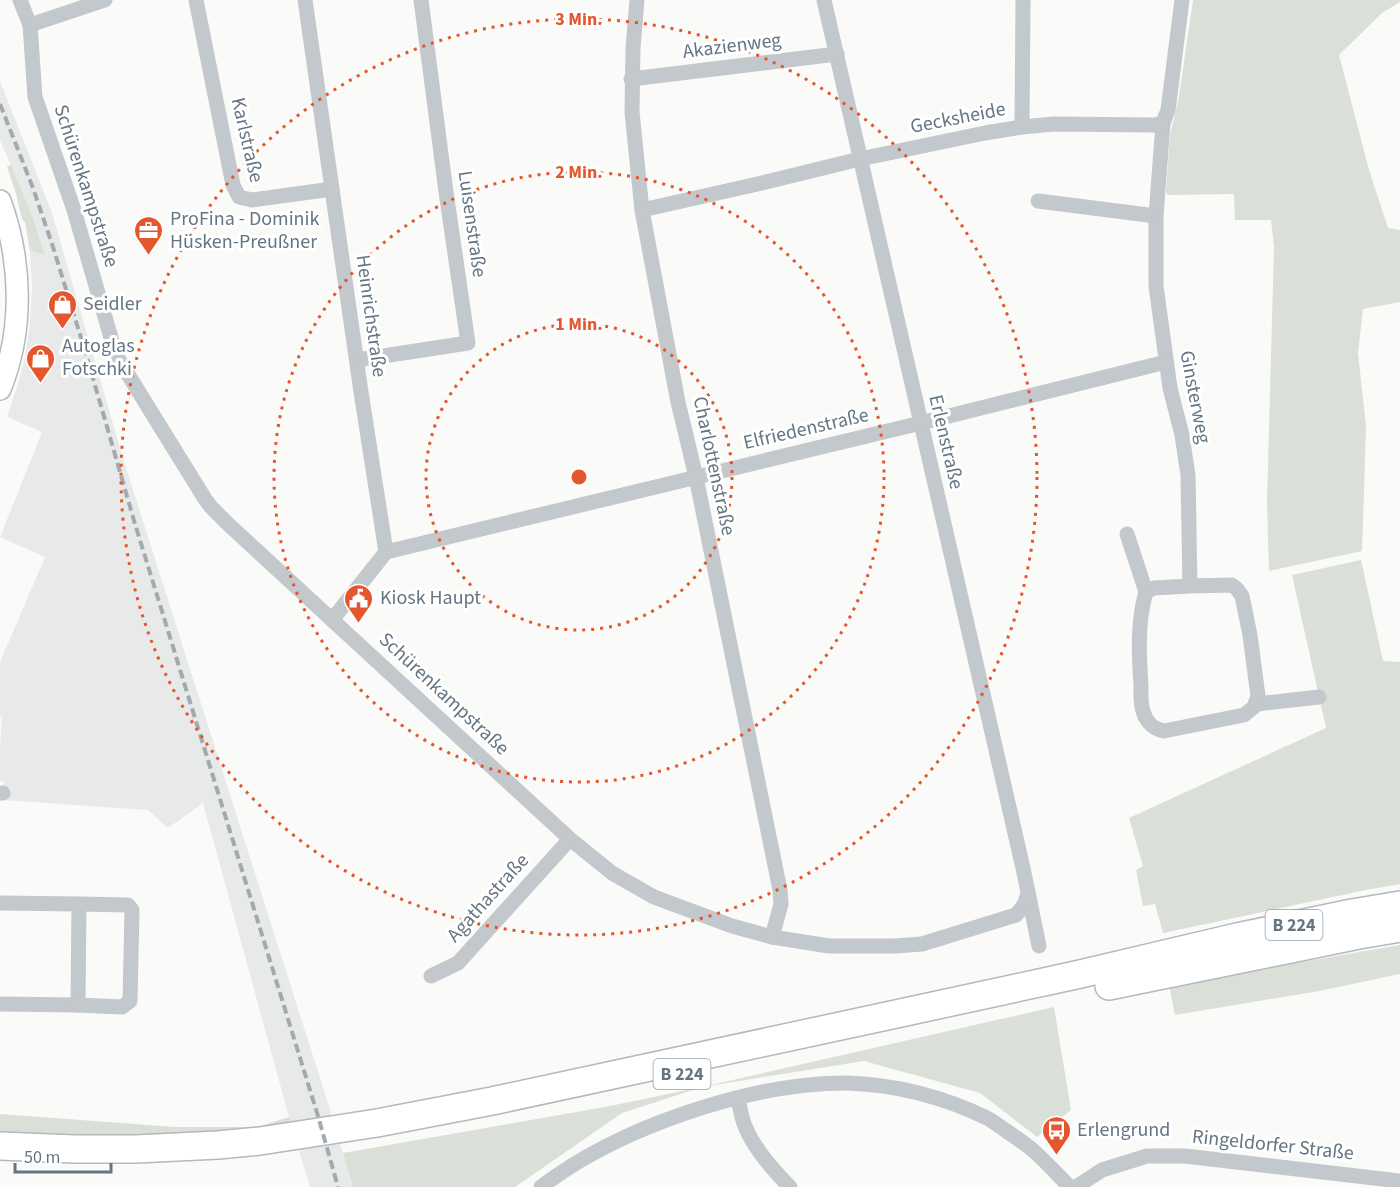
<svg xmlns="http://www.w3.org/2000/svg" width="1400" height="1187" font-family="'Source Sans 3',sans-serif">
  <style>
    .built { fill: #e8e9e9 }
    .green { fill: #dadfd7 }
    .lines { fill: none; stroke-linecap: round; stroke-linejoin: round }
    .secondary-casing { stroke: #b3babf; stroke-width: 24 }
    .highway-casing { stroke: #b4b9bd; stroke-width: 30 }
    .street { stroke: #c3c8cc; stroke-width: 15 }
    .secondary { stroke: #fff; stroke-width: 21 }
    .highway { stroke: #fff; stroke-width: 27 }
    .rail { stroke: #a2aab0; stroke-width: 4; stroke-dasharray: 9 4.5; stroke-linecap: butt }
    .ring { fill: none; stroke: #e4572e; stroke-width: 3; stroke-dasharray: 3 6 }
    .labels { text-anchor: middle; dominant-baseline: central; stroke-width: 6; stroke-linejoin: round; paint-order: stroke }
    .shield { fill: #fff; stroke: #939fa8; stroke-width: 1.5 }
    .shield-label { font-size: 18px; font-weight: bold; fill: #657683 }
    .street-label { font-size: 20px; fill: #657683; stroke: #fff }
    .poi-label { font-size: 20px; fill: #657683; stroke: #fff; text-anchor: start }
    .centre { fill: #e4572e; stroke: #fff; stroke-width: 3 }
    .ring-label { font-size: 18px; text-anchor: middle; font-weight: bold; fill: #e4572e; stroke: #fff; stroke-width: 6; stroke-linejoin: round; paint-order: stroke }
  </style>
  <rect width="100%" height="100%" fill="#fafaf8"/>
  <path class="built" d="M0,81l52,132 70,242 206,648 25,84h-43l-21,-70 -86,-314 -35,25 -20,-18 -146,-10 2,-18 -4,-1v-31l2,-32 -2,-2v-54l45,-105 -45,-20 42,-105 -35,-15 12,-36 6,-24 5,-34 2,-36 -2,-36 15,4 -12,-37 -33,-78z"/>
  <g class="green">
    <path d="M1193,0h207v2l-18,11 -43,42 30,115 19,58 12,2v72l-37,7 -5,44 8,73 -4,125 -93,20 -2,-69 7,-255 -3,-27h-36l-1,-26 -66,1 -2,-3 4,-57 9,-39z"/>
    <path d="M11,165l22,53 12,37 -15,-4 -5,-29 -3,-3 -7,-29 -8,-23z"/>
    <path d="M1361,560l22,101 17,1v222l-34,6 -203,43 -8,-29 -12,2 -7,-36 7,-4 -14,-48 197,-90 -34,-153z"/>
    <path d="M1400,945v29l-81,17 -144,24 -6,-30z"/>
    <path d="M1054,1007l17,103 -34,27 -57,-44 -116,-32 -162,26 -80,26 -107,74h-162l-10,-34 262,-46 97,-20z"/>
    <path d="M0,1114l175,13h82l32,-10 3,9 -91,11 -201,1z"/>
  </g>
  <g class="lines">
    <defs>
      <path id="secondary" d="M0,201c22,60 24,129 0,188"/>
      <g id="highway">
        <path d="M1109,986l250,-51 41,-7"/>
        <path d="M0,1146l74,3h62l82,-4 42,-4 117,-18 115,-22 418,-90 166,-36 161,-38 115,-24 48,-8"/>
      </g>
    </defs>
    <use href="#secondary" class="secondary-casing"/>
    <use href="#highway" class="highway-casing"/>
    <g class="street">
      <path d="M20,0l10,25 5,72 39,113 42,145 89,144 6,8 17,17 342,315 42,34 42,24 78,29 40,11 57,9h66l27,-2 94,-29 8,-10 4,-12"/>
      <path d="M196,0l37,185 6,12 13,3 80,-11"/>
      <path d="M305,0l56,392 25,160 -54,68"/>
      <path d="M637,0l-4,48 -1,64 10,98 36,192 18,75 84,413 1,14 -9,33"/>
      <path d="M824,0l199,868 16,78"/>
      <path d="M1182,0l-14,110 -5,13 -7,93v70l14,102 12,47 6,40 2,111 42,-1 5,4 5,7 8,39 8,61 -4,11 -10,8 -80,16c-9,-2 -17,-8 -20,-17 -4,-9 -3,-19 -3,-28 -2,-31 -4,-64 5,-94l8,-4 36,-2"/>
      <path d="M30,25l75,-25"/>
      <path d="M631,79l206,-25"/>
      <path d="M1022,127l1,-127"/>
      <path d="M1038,201l118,15"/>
      <path d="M642,210l120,-27 98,-24 125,-26 37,-6 32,-3 100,1 9,-2"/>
      <path d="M357,360l111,-17 -22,-151 -25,-192"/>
      <path d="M1127,534l19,58"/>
      <path d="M386,552l535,-129 245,-61"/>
      <path d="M1256,704l63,-7"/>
      <path d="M0,793h3"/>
      <path d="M0,903l79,1 -1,101 -78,-1"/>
      <path d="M431,976l27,-13 112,-124"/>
      <path d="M78,1005l44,2 8,-6 2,-91 -4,-5 -49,-1"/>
      <path d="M738,1098c2,9 3,19 7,28 8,21 29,45 45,61"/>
      <path d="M541,1187c77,-59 208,-104 305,-104 48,1 98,14 141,35 6,3 12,8 18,12 10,7 21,14 30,22 12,11 23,23 35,35"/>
      <path d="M1076,1187l26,-17 45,-14h38l215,25"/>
    </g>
    <use href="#secondary" class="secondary"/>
    <use href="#highway" class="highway"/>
    <path class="rail" d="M0,104l33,84 20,59 33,107 49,170 183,592 20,71"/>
  </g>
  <g class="ring">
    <circle cx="579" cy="477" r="153"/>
    <circle cx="579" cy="477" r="305"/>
    <circle cx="579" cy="477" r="458"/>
  </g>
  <defs>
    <symbol id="office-pin" viewBox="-11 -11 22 30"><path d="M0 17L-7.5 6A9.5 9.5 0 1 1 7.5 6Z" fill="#e4572e" stroke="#fff"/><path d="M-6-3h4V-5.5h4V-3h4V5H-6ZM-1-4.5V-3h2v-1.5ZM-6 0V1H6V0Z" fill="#fff"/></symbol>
    <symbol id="shop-pin" viewBox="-11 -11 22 30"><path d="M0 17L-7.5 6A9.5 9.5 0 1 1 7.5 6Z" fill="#e4572e" stroke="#fff"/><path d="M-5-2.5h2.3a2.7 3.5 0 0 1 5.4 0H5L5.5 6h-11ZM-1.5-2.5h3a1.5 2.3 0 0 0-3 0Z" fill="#fff"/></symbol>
    <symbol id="civic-pin" viewBox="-11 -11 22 30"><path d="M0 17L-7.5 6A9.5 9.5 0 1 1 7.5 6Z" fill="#e4572e" stroke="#fff"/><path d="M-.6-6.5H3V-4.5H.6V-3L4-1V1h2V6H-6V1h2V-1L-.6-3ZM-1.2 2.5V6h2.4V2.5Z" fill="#fff"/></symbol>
    <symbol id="bus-pin" viewBox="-11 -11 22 30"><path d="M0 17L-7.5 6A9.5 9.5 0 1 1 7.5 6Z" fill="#e4572e" stroke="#fff"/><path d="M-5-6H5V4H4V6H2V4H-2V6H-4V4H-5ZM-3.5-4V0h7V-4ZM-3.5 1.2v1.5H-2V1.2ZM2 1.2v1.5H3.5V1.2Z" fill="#fff"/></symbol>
  </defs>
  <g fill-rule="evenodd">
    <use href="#office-pin" x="132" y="214" width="33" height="45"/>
    <use href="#shop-pin" x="46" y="288" width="33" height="45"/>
    <use href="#shop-pin" x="24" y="342" width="33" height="45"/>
    <use href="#civic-pin" x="342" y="582" width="33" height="45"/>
    <use href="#bus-pin" x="1040" y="1114" width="33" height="45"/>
  </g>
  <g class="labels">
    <g class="shield">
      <rect x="1265.5" y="910" width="57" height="30" rx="4.5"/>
      <rect x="653.5" y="1059" width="57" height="30" rx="4.5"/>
    </g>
    <g class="shield-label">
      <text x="1294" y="925">B 224</text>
      <text x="682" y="1074">B 224</text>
    </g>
    <g class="street-label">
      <text transform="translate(732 46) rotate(-7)">Akazienweg</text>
      <text transform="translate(958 118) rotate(-11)">Gecksheide</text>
      <text transform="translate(247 140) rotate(77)">Karlstraße</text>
      <text transform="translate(86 186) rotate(72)">Schürenkampstraße</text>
      <text transform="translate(472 224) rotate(82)">Luisenstraße</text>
      <text transform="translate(371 316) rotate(82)">Heinrichstraße</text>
      <text transform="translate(1195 397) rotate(79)">Ginsterweg</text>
      <text transform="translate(806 429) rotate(-13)">Elfriedenstraße</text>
      <text transform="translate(946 442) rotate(77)">Erlenstraße</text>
      <text transform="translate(714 466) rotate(78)">Charlottenstraße</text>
      <text transform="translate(444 694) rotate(43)">Schürenkampstraße</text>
      <text transform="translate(488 898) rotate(-48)">Agathastraße</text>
      <text transform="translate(1273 1145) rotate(6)">Ringeldorfer Straße</text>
    </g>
    <g class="poi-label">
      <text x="170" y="219">ProFina - Dominik<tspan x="170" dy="23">Hüsken-Preußner</tspan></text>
      <text x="83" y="304">Seidler</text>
      <text x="62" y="346">Autoglas<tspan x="62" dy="23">Fotschki</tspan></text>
      <text x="380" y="598">Kiosk Haupt</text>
      <text x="1077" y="1130">Erlengrund</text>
    </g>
  </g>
  <circle cx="579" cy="477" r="9" class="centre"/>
  <g class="ring-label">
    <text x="579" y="25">3 Min.</text>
    <text x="579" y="178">2 Min.</text>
    <text x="579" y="330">1 Min.</text>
  </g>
  <path d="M15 1163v9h96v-9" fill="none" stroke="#657683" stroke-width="3"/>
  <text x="24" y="1163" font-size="18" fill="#657683" stroke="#ffffff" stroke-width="4.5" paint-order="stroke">50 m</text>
</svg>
